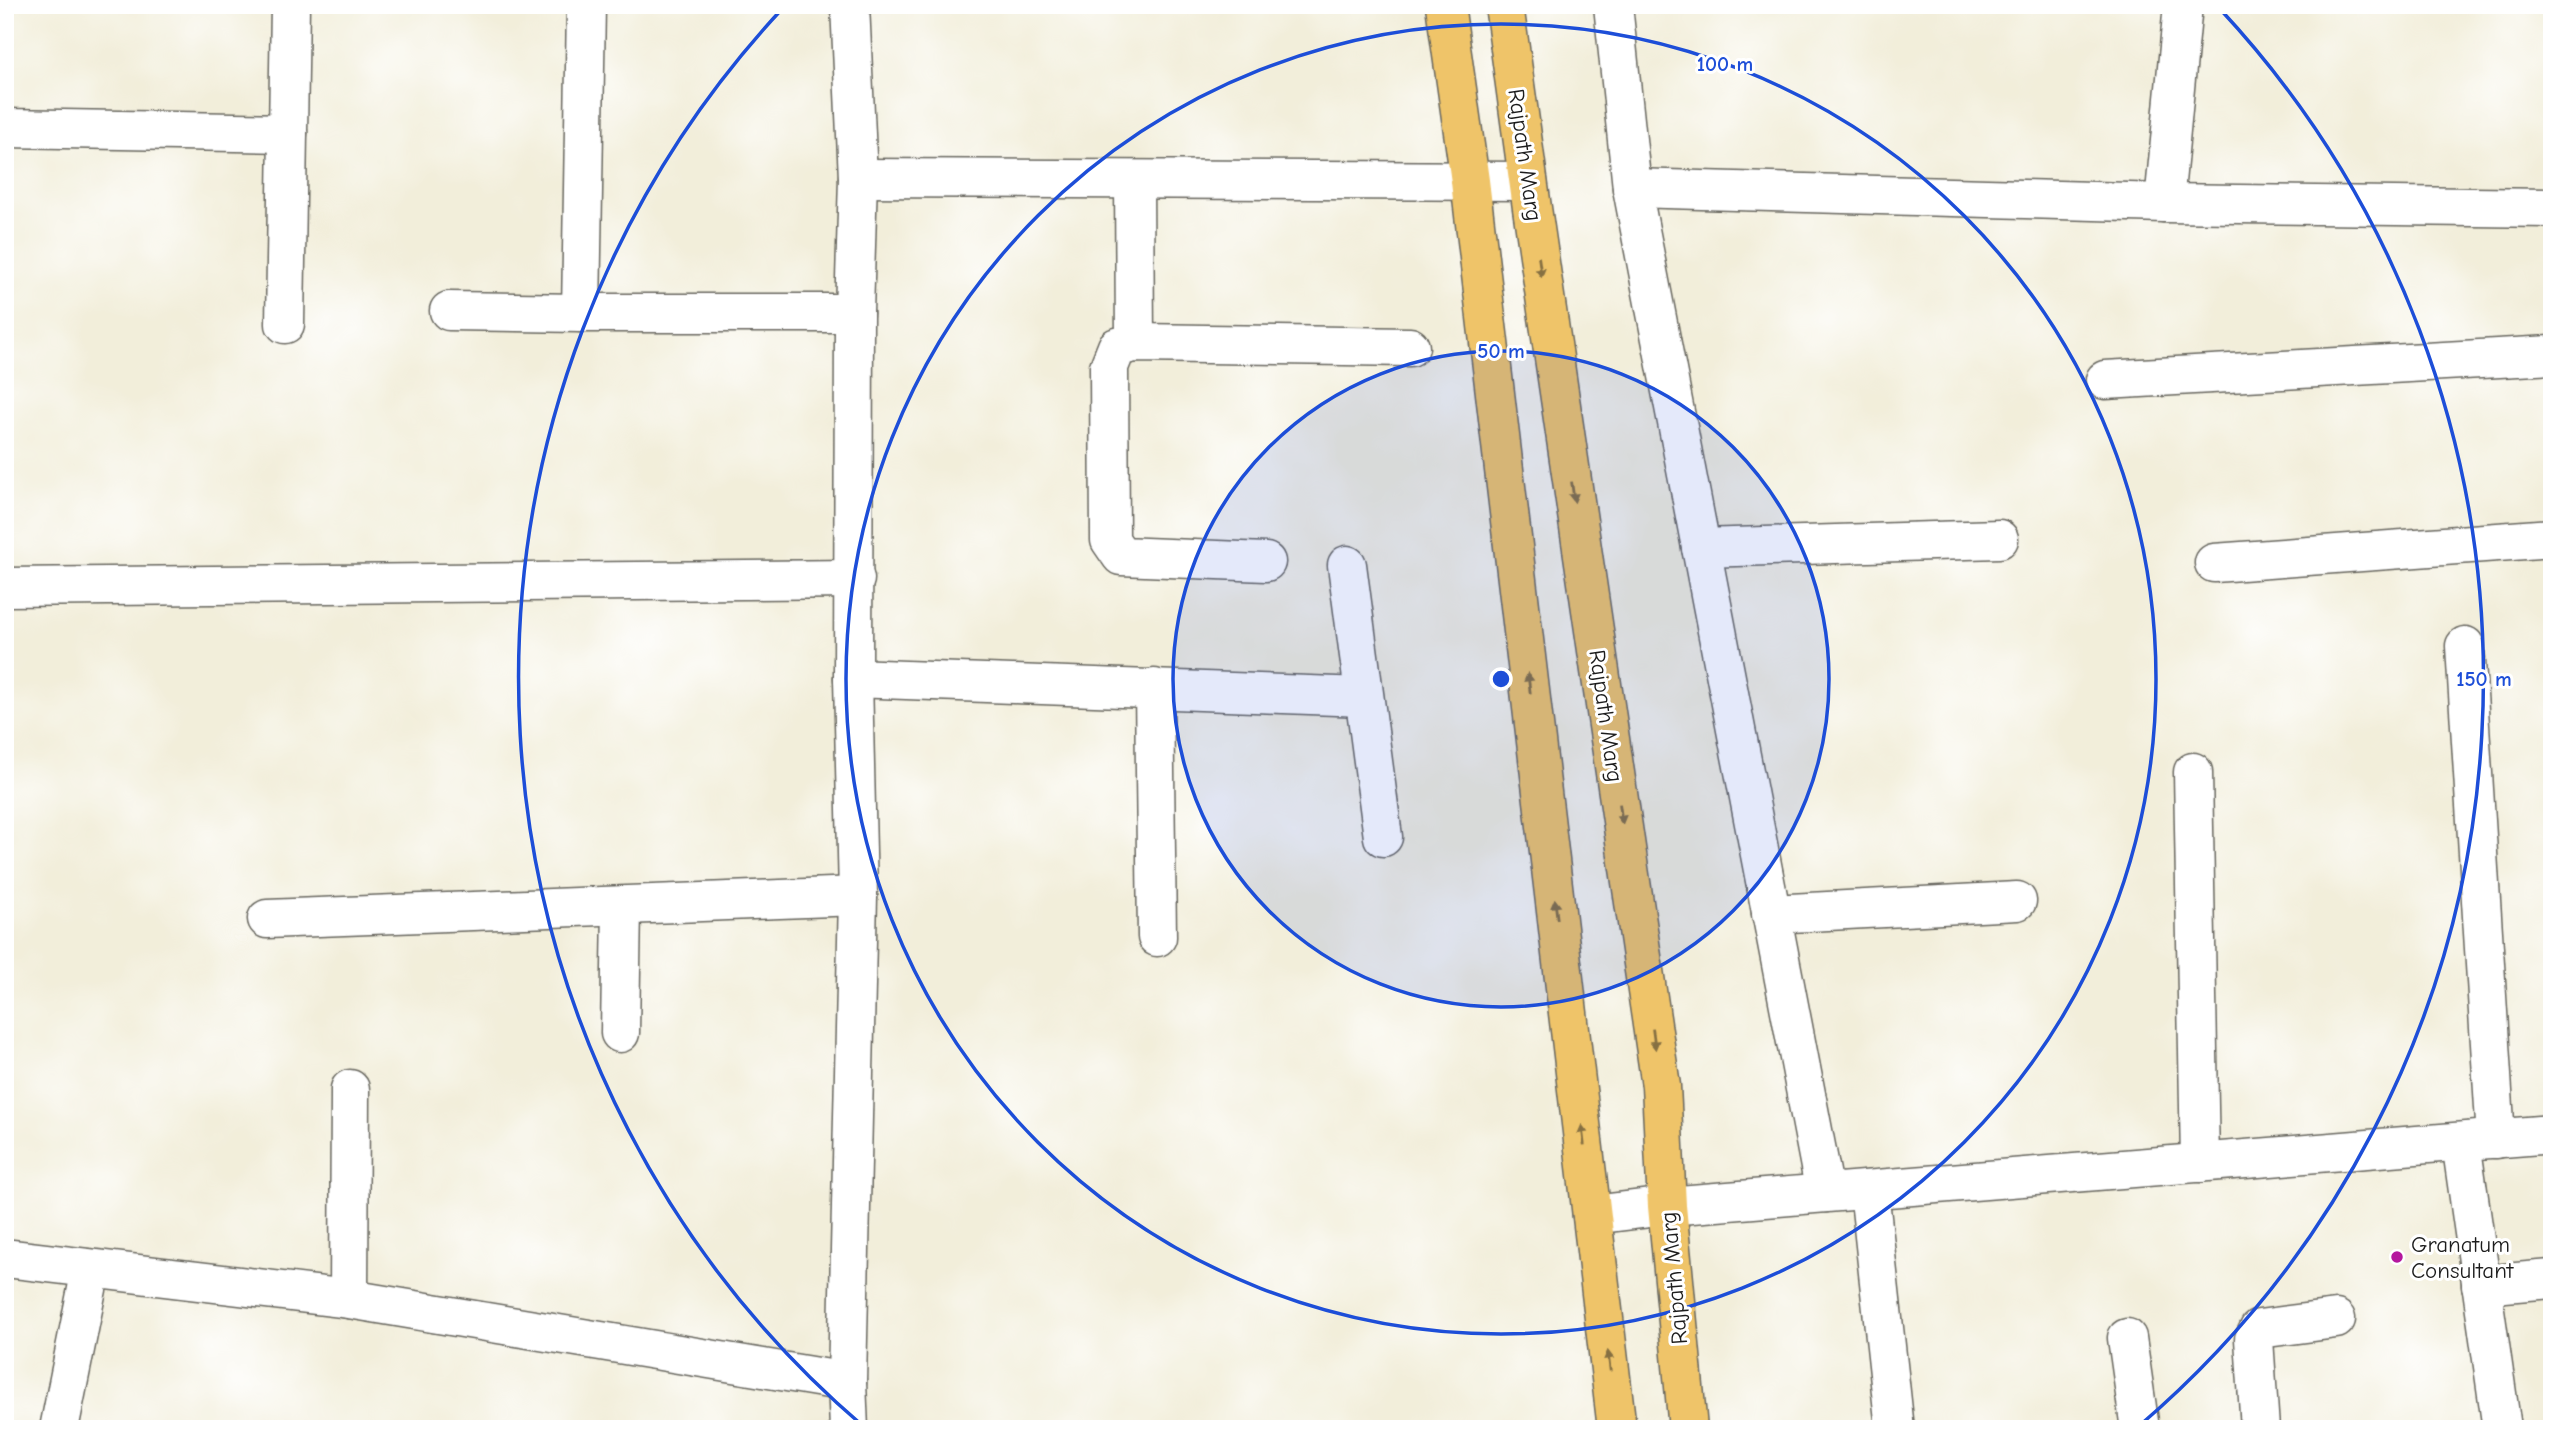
<svg xmlns="http://www.w3.org/2000/svg" width="2557" height="1434" font-family="'Comic Neue',sans-serif">
  <style>
    .lines { fill: none; stroke-linecap: round; stroke-linejoin: round }
    .minor-casing { stroke: #67665e; stroke-width: 41 }
    .major-casing { stroke: #67665e; stroke-width: 41 }
    .minor { stroke: #fff; stroke-width: 38 }
    .major { stroke: #efc469; stroke-width: 38 }
    .oneway { fill: #867042 }
    .ring { fill: none; stroke: #1d4ed8; stroke-width: 3.5 }
    .poi-dot { fill: #b5179e; stroke: #fff; stroke-width: 2.5 }
    .labels { text-anchor: middle; dominant-baseline: central; stroke-width: 6; stroke-linejoin: round; paint-order: stroke }
    .street-label { font-size: 23px; fill: #1c1c1c; stroke: #fff }
    .poi-label { font-size: 23px; fill: #1c1c1c; stroke: #fff; text-anchor: start }
    .centre { fill: #1d4ed8; stroke: #fff; stroke-width: 3.5 }
    .ring-label { font-size: 21px; text-anchor: middle; font-weight: bold; fill: #1d4ed8; stroke: #fff; stroke-width: 6; stroke-linejoin: round; paint-order: stroke }
  </style>
  <rect width="100%" height="100%" fill="#fff"/>
  <filter id="ink" filterUnits="userSpaceOnUse"><feTurbulence type="fractalNoise" baseFrequency=".0143" numOctaves="2"/><feDisplacementMap in="SourceGraphic" scale="14" xChannelSelector="R" yChannelSelector="G"/><feConvolveMatrix kernelMatrix="1 2 1 2 8 2 1 2 1" color-interpolation-filters="sRGB"/></filter>
  <filter id="wash" filterUnits="userSpaceOnUse"><feTurbulence type="fractalNoise" baseFrequency=".00686" numOctaves="4" result="noise"/><feDisplacementMap in="SourceGraphic" scale="28" xChannelSelector="R" yChannelSelector="G"/><feGaussianBlur stdDeviation="1.57" result="paint"/><feColorMatrix in="noise" values="0 0 0 0 0 0 0 0 0 0 0 0 0 0 0 0 0 1.4 0 .05"/><feComposite in="paint" operator="in"/></filter>
  <g filter="url(#wash)">
    <rect width="100%" height="100%" fill="#f2eeda"/>
  </g>
  <g filter="url(#ink)">
    <g class="lines">
      <defs>
        <g id="minor">
          <path d="M1613,5l19,183 193,1005"/>
          <path d="M5,128l283,5"/>
          <path d="M858,178l670,3"/>
          <path d="M1134,180l1,163"/>
          <path d="M1632,188l532,15 388,5"/>
          <path d="M2164,203l19,-198"/>
          <path d="M449,311l132,2h273"/>
          <path d="M581,313l5,-308"/>
          <path d="M285,324l5,-319"/>
          <path d="M2105,380l447,-25"/>
          <path d="M1701,548l298,-9"/>
          <path d="M1266,562l-145,-6 -11,-16 -1,-173 8,-20 18,-4 275,4"/>
          <path d="M2214,563l338,-25"/>
          <path d="M1347,565l36,272"/>
          <path d="M5,587l850,-8"/>
          <path d="M2465,646l31,493"/>
          <path d="M853,678l511,19"/>
          <path d="M1154,688l3,249"/>
          <path d="M2193,772l7,391"/>
          <path d="M1771,914l246,-13"/>
          <path d="M267,919l591,-23"/>
          <path d="M620,1033l2,-127"/>
          <path d="M2461,1142l41,287"/>
          <path d="M1869,1190l26,239"/>
          <path d="M1592,1215l75,-9 885,-72"/>
          <path d="M5,1258l344,41 498,83"/>
          <path d="M2481,1285l71,-6"/>
          <path d="M349,1299l1,-210"/>
          <path d="M2127,1338l13,91"/>
          <path d="M59,1429l32,-160"/>
          <path d="M849,1429l-2,-47 11,-486 -5,-218 1,-365 4,-135 -8,-173"/>
          <path d="M2260,1429l-6,-90 5,-10 77,-10"/>
        </g>
        <g id="major">
          <path d="M1445,5l25,176 147,1248"/>
          <path d="M1504,5l28,203 129,878 6,120 21,223"/>
        </g>
      </defs>
      <use href="#minor" class="minor-casing"/>
      <use href="#major" class="major-casing"/>
      <use href="#minor" class="minor"/>
      <use href="#major" class="major"/>
    </g>
    <defs><path id="oneway-solid" d="M-6-.8H1V-3.2L6.5 0L1 3.2V.8H-6Z" transform="scale(1.75)"/></defs>
    <g class="oneway">
      <use href="#oneway-solid" transform="translate(1540 267) rotate(82)"/>
      <use href="#oneway-solid" transform="translate(1573 492) rotate(82)"/>
      <use href="#oneway-solid" transform="translate(1529 683) rotate(-97)"/>
      <use href="#oneway-solid" transform="translate(1621 814) rotate(82)"/>
      <use href="#oneway-solid" transform="translate(1556 909) rotate(-97)"/>
      <use href="#oneway-solid" transform="translate(1654 1039) rotate(82)"/>
      <use href="#oneway-solid" transform="translate(1583 1135) rotate(-97)"/>
      <use href="#oneway-solid" transform="translate(1609 1361) rotate(-97)"/>
    </g>
  </g>
  <circle cx="1501" cy="679" r="328" fill="#1d4ed8" fill-opacity=".12"/>
  <g class="ring">
    <circle cx="1501" cy="679" r="328"/>
    <circle cx="1501" cy="679" r="655"/>
    <path d="M863 1426A983 983 0 0 1 782 9M2220 9A983 983 0 0 1 2139 1426"/>
  </g>
  <circle class="poi-dot" cx="2397" cy="1257" r="7"/>
  <g class="labels">
    <g class="street-label">
      <text transform="translate(1525 155) rotate(82)">Rajpath Marg</text>
      <text transform="translate(1606 716) rotate(82)">Rajpath Marg</text>
      <text transform="translate(1674 1278) rotate(-95)">Rajpath Marg</text>
    </g>
    <g class="poi-label">
      <text x="2411" y="1244">Granatum<tspan x="2411" dy="26">Consultant</tspan></text>
    </g>
  </g>
  <circle cx="1501" cy="679" r="10" class="centre"/>
  <g class="ring-label">
    <text x="1725" y="71">100 m</text>
    <text x="1501" y="358">50 m</text>
    <text x="2484" y="686">150 m</text>
  </g>
  <rect width="2557" height="1434" fill="none" stroke="#fff" stroke-width="28"/>
</svg>
